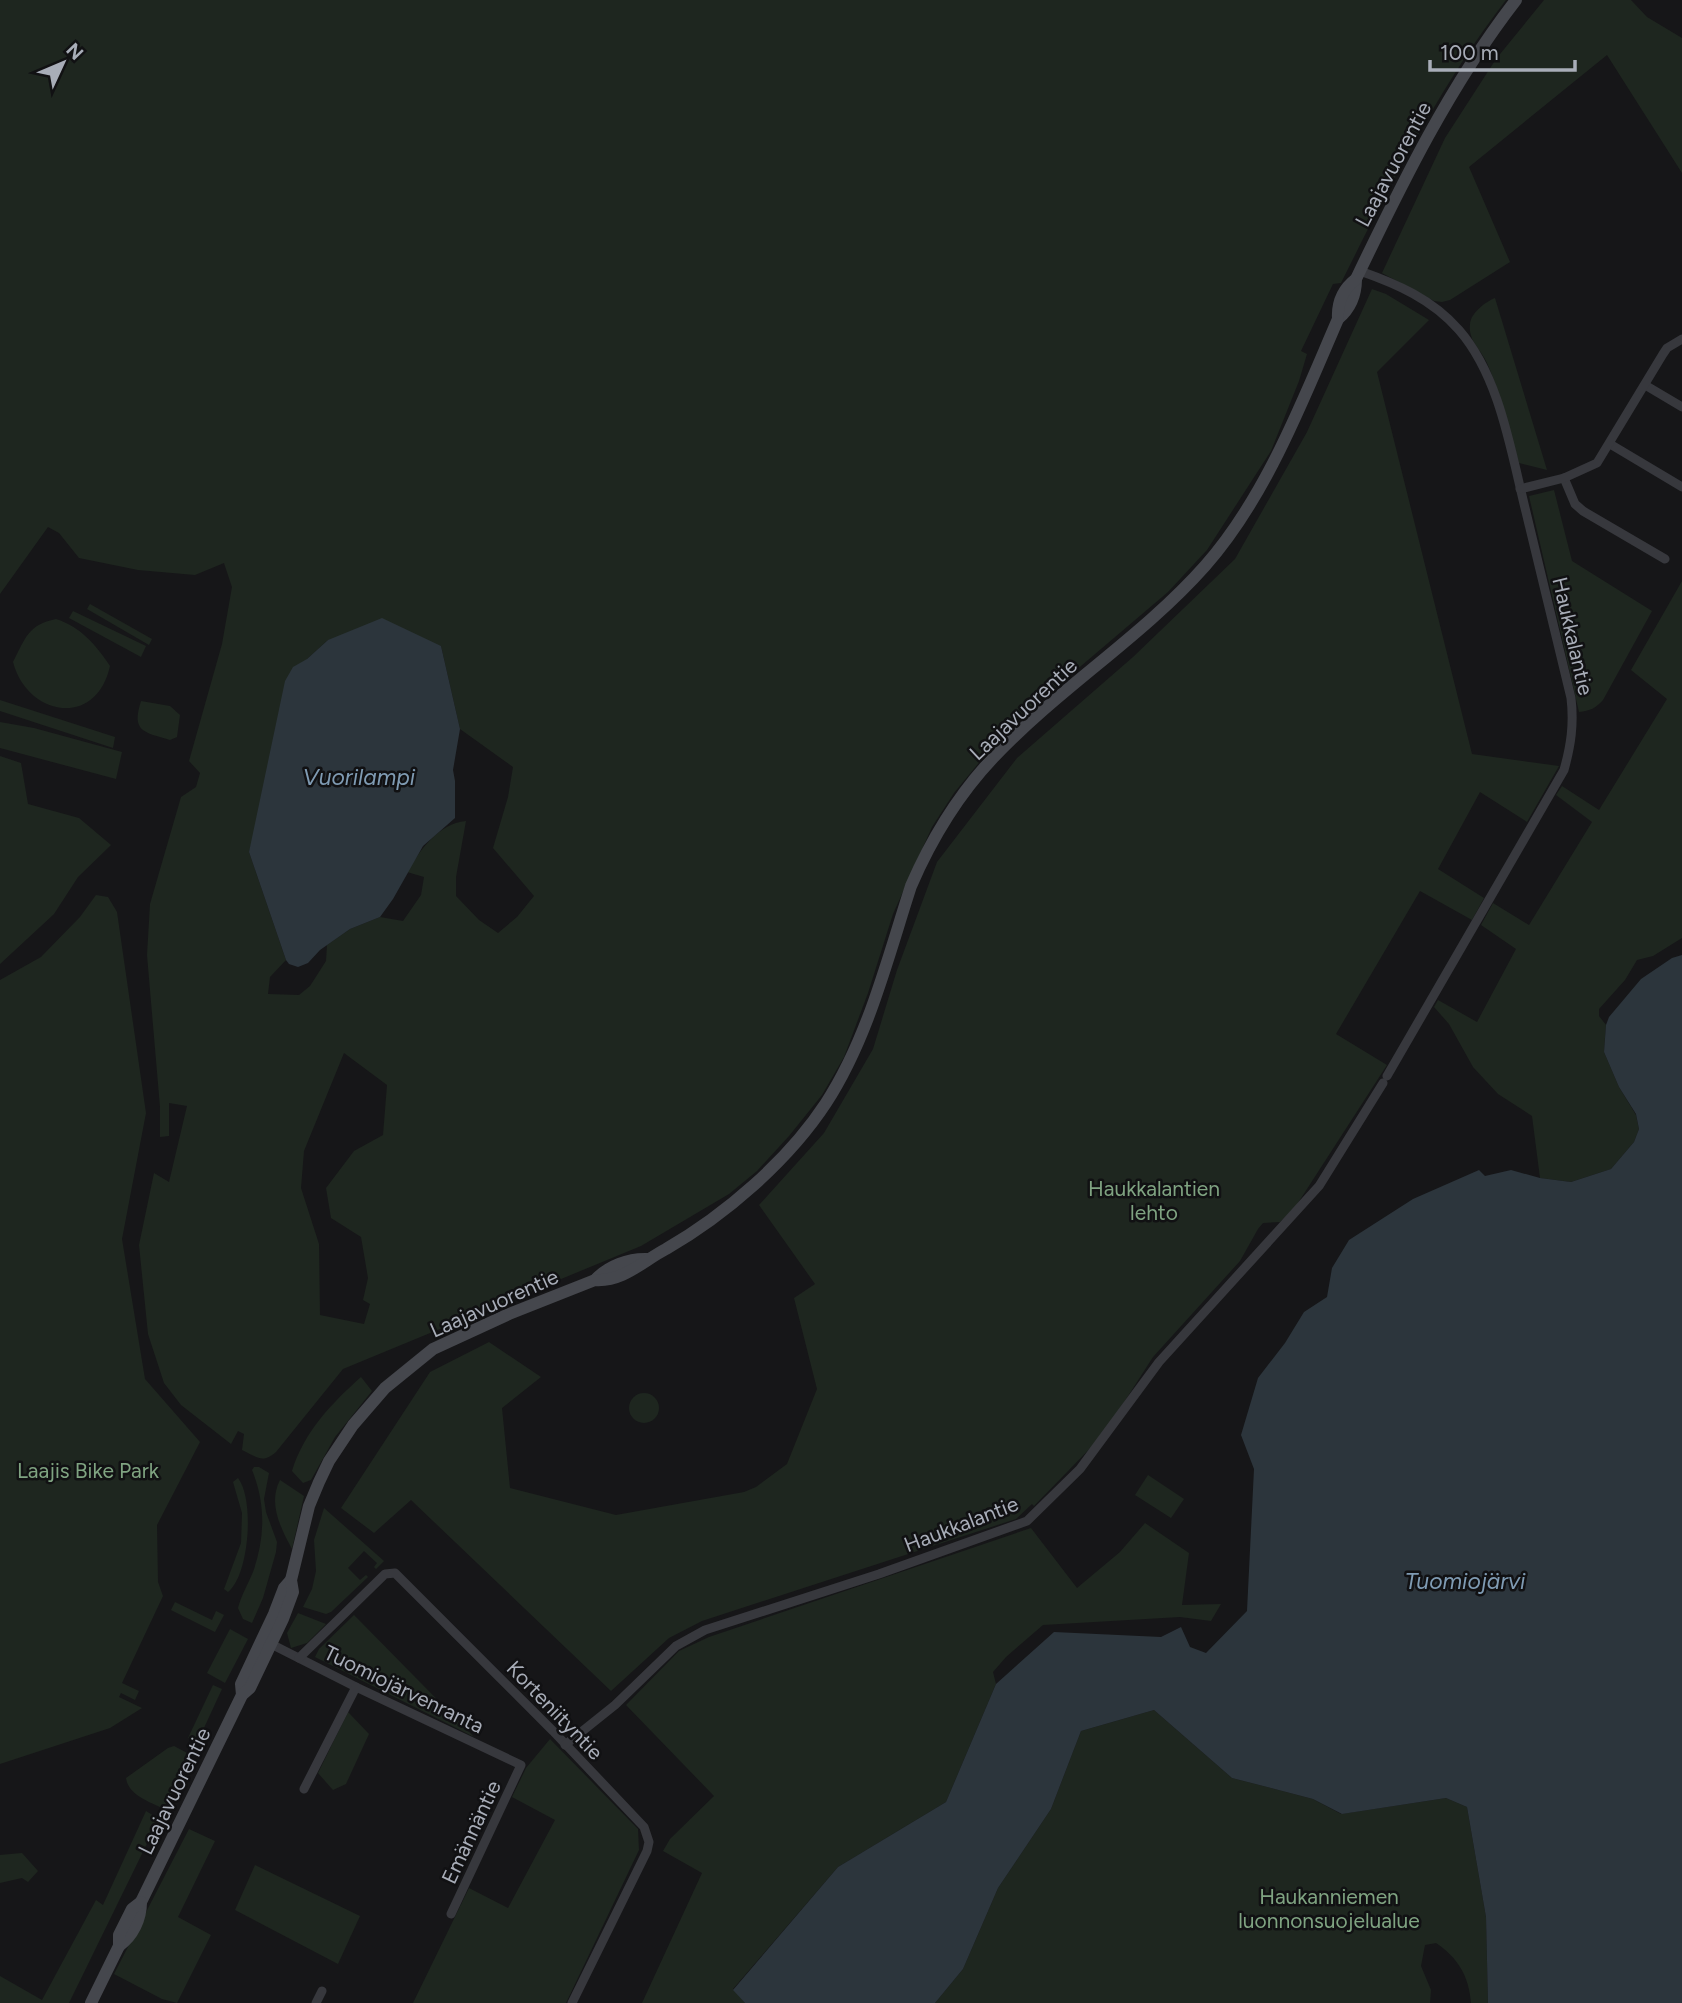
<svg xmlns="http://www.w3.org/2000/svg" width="1682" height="2003" font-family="Figtree,sans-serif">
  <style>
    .green { fill: #1e261f; fill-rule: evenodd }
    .water { fill: #2c353c }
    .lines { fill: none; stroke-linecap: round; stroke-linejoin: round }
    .street { stroke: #37383d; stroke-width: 9 }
    .secondary { stroke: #45474d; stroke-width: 12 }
    .labels { text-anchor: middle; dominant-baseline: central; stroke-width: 5; stroke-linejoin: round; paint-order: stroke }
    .street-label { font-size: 21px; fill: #a8adb8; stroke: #111113 }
    .park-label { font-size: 21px; fill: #7fa381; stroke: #111113 }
    .water-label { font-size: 23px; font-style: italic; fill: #7f9bb3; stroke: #111113 }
  </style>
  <rect width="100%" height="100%" fill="#161618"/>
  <g class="green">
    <path d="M0,0h1506c-67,87 -116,185 -165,283l-8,1 -32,67 6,3 -8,27 -28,70 -64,99 -39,42 -127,108 -50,48 -37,45 -22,34 -39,87 -25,79 -24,64 -22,38 -33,41 -32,35 -28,23 -88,52 -298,123 -67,83c-14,12 -19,5 -34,-2l2,-16 -6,-3 -7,13 -50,-39 -17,-22 -16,-49 -9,-89 15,-72 15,9 18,-76 -18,-3v33l-9,1v-30l-13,-152 3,-51 31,-107 15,-10 4,-14 -11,-12 33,-117 10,-57 -8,-24 -29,12 -57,-5 -59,-12 -20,-25 -11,-6 -48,67zM328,640l113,6 19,83 53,38 -5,30 -15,51 41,48 -17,21 -19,16 -19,-13 -23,-24v-19l10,-56c-28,3 -45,28 -59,51l17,5 -3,18 -18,26 -23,-4 -30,12 -23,16 -1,16 -16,25 -11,9 -31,-1 2,-17 16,-17 -37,-108 58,-193zM344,1053l43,32 -4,50 -29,16 -28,37 5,30 30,19 7,41 -5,22 7,4 -6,20 -44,-9 -1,-71 -18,-56 3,-37z"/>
    <path d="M1544,0h87l16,17 35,21v135l-75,-118 -138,112 41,95 -60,38 -8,2 -8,-1 -52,-28 63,-135 51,-79z"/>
    <path d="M1372,289l14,5 43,26 -52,52 95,382 87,12 -32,56 -47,-30 -42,77 46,29 -12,22 -52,-29 -84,143 51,31 -91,141 -16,16 -17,1 -5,6 -18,32 -87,96 -50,78 -69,71 -2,-2 -16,15 -314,102 -33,17 -58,53 -200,-191 -37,33 -33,-25 89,-136 59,-30 52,35 -39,31 8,80 106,27 128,-23 12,-5 31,-23 30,-75 -23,-91 21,-14 -56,-79 65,-72 49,-84 24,-79 40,-108 80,-104 116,-101 102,-98 72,-127z"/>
    <path d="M1495,298l52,172 -28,-7c-10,-34 -18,-68 -32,-100 -6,-14 -19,-22 -17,-39 1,-11 15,-22 25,-26z"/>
    <path d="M1554,490l18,71 80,50 -49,89c-7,8 -13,11 -24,12l-50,-216z"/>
    <path d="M1682,581v357l-29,18 -16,4 -12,20 -26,29v7l7,9 -2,27 15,35 17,28 3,14 -5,13 -23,27 -40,13 -31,-4 -8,-62 -34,-22 -25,-27 -24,-43 -15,-17 4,-7 39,22 39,-73 -35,-24 12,-22 36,22 63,-103 -36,-27 6,-9 37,24 68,-111 -36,-29z"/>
    <path d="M90,604l62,35 -3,6 -62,-36z"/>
    <path d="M73,611l73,35 -5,11 -72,-39z"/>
    <path d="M56,619c25,8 40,26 54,47 -14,63 -83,50 -97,-4 13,-25 15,-37 43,-43z"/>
    <path d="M0,700l115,37 -2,11 -113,-37z"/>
    <path d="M141,701l29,5 10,9 -3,22 -7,3c-26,-8 -39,-8 -29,-39z"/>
    <path d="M0,722l34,6 88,24 -6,27 -116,-31z"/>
    <path d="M0,756l21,7 7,41 51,14 32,27 -33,32 -24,37 -54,50z"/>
    <path d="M96,895l12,2 9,15 29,201 -24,126 23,140 55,63 -43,83 1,57 5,14 -41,87 17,8 -4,9 -14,-7 -2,4 23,11 -32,20 -110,36v-784l41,-23 39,-40z"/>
    <path d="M361,1377l11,14 -37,46 -24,43 -8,3 -11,-12c12,-39 39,-67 69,-94z"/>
    <circle cx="644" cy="1408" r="15"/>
    <path d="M254,1467h5l10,6 -5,26 2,13 11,30 -1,10 -13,46 -11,25 -9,-4 -5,-11c3,-12 10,-24 15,-36 12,-34 13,-68 -1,-102z"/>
    <path d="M1148,1475l36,24 -13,19 -36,-23z"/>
    <path d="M238,1478c17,22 11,98 -10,114l-4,-3 17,-46 1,-30 -9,-31z"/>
    <path d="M280,1480l24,16 -12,53c-12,-22 -24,-46 -12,-69z"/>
    <path d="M324,1508l60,53 -8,8 -2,-2 3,-4 -13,-12 -16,17 12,12 6,-5 2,2 -37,35 -5,2 -23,-7 9,-18 4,-18 -2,-31z"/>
    <path d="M1145,1523l44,30 -7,52 39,-1 -10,17 -31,-4 -137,8 -37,32 -13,15 3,12 -50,118 -108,65 -105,122 12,14h-103l60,-130 -39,-22 7,-12 44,-43 -88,-91 53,-54 30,-14 322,-109 46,60 43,-36z"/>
    <path d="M175,1602l37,18 4,-9 8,4 -9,17 -44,-22z"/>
    <path d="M298,1613l28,11 -19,19 -16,5 -4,-15z"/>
    <path d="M354,1615l120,122 -159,-80 4,-8z"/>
    <path d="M230,1629l18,10 -23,44 -18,-10z"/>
    <path d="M213,1685l9,4 -25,54 -9,-5z"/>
    <path d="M1154,1710l78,68 81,21 28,15 105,-16 21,9 19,110 2,86h-17c-2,-27 -13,-45 -35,-60l-11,2 -4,21 10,24 -1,13h-495l28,-34 35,-81 53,-79 30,-78z"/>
    <path d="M348,1712l21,22 -23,50 -13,6 -15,-17z"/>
    <path d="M550,1739l88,90 1,21 -73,153h-153l56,-115 39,20 47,-88 -43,-23 14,-29z"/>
    <path d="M174,1746l17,9 -27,54c-14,-7 -36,-14 -38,-31l42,-30z"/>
    <path d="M146,1811l13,8 -90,184h-69v-27l42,24 54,-100 7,5z"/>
    <path d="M189,1829l26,12 -37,76 33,18 -34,68 -15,-4 -48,-25z"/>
    <path d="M22,1853l16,18 -10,11 -6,-4 -22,5v-28z"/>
    <path d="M255,1865l105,51 -22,48 -103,-54z"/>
  </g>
  <g class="water">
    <path d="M382,618l59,28 19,83 -7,41 2,11v37l-32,28 -30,53 -13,18 -30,12 -30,21 -12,13 -10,4 -9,-3 -3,-4 -37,-108 36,-171 8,-14 14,-8 21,-19z"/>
    <path d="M1682,955v1048h-194l-2,-86 -19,-110 -21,-9 -104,16 -29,-15 -81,-21 -78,-68 -73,21 -30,78 -53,79 -35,81 -28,34h-190l-12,-13 105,-123 108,-65 50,-118 58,-52 107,5 20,-10 9,20 16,6 41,-42 7,-142 -13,-34 17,-57 27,-35 19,-31 23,-15 5,-29 17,-28 64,-41 66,-29 6,6 26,-6 29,8 31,4 40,-13 23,-27 5,-13 -3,-15 -17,-27 -15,-35 2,-27 3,-8 32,-38 31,-21z"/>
  </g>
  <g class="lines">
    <g class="street">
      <path d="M1360,271c37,13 72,28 99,59 41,47 52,122 67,182 15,62 30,124 45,186 3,26 0,47 -7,72l-177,306"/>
      <path d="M1645,385l37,22"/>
      <path d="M1610,444l72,43"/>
      <path d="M1564,478l11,26 8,7 82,48"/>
      <path d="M1520,489l44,-11 33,-15 66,-109 4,-6 15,-9"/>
      <path d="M271,1644l85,43 165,78 -70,149"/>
      <path d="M299,1658l86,-84 10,-1 158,158 91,96 5,15 -2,9 -75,152"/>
      <path d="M565,1745l50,-40 61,-59 29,-16 174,-56 148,-53 53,-52 79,-107 160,-176 64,-103"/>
      <path d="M304,1789l52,-102"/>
      <path d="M316,2003l6,-12"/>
    </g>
    <g class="secondary">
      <path d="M1338,319c12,-10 18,-24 18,-40"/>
      <path d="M595,1280c13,-14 34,-22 53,-21"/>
      <path d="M242,1695l-1,-11 33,-70 10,-26 7,-8"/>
      <path d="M119,1946c14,-10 22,-27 22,-44l101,-207 8,-7 33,-69 10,-27 -2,-12 18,-74 10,-24 10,-21 24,-36 32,-37 48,-39 76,-35 86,-34c28,2 48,-19 71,-31 59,-34 122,-88 160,-146 42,-65 61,-143 85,-217 20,-46 47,-91 82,-128 66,-70 149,-121 212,-192 61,-69 97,-164 133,-247 -1,-16 5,-30 18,-40 46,-96 94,-194 160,-279"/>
      <path d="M91,2003l28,-57v-11l13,-26 9,-7"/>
    </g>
  </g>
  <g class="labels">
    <g class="street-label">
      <text transform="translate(1393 164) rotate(-62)">Laajavuorentie</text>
      <text transform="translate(1573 636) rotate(77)">Haukkalantie</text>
      <text transform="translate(1023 709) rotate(-43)">Laajavuorentie</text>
      <text transform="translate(494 1303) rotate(-24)">Laajavuorentie</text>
      <text transform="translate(961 1524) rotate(-21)">Haukkalantie</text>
      <text transform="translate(404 1689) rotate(26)">Tuomiojärvenranta</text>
      <text transform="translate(555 1710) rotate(46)">Korteniityntie</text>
      <text transform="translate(174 1791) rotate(-64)">Laajavuorentie</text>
      <text transform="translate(471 1832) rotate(-65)">Emännäntie</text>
    </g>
    <g class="park-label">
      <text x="1154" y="1188">Haukkalantien<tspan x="1154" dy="24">lehto</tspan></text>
      <text x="88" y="1470">Laajis Bike Park</text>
      <text x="1329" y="1896">Haukanniemen<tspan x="1329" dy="24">luonnonsuojelualue</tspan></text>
    </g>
    <g class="water-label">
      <text x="359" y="777">Vuorilampi</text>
      <text x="1465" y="1581">Tuomiojärvi</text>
    </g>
  </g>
  <g transform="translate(63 63) rotate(46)" stroke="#111113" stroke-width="5" paint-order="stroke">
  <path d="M0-5L12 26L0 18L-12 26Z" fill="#a8adb8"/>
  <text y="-10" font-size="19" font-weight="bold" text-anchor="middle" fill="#a8adb8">N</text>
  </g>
  <path d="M1430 60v10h145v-10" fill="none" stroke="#a8adb8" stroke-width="3.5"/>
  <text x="1440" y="60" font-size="21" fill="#a8adb8" stroke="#111113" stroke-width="5" paint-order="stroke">100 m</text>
</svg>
